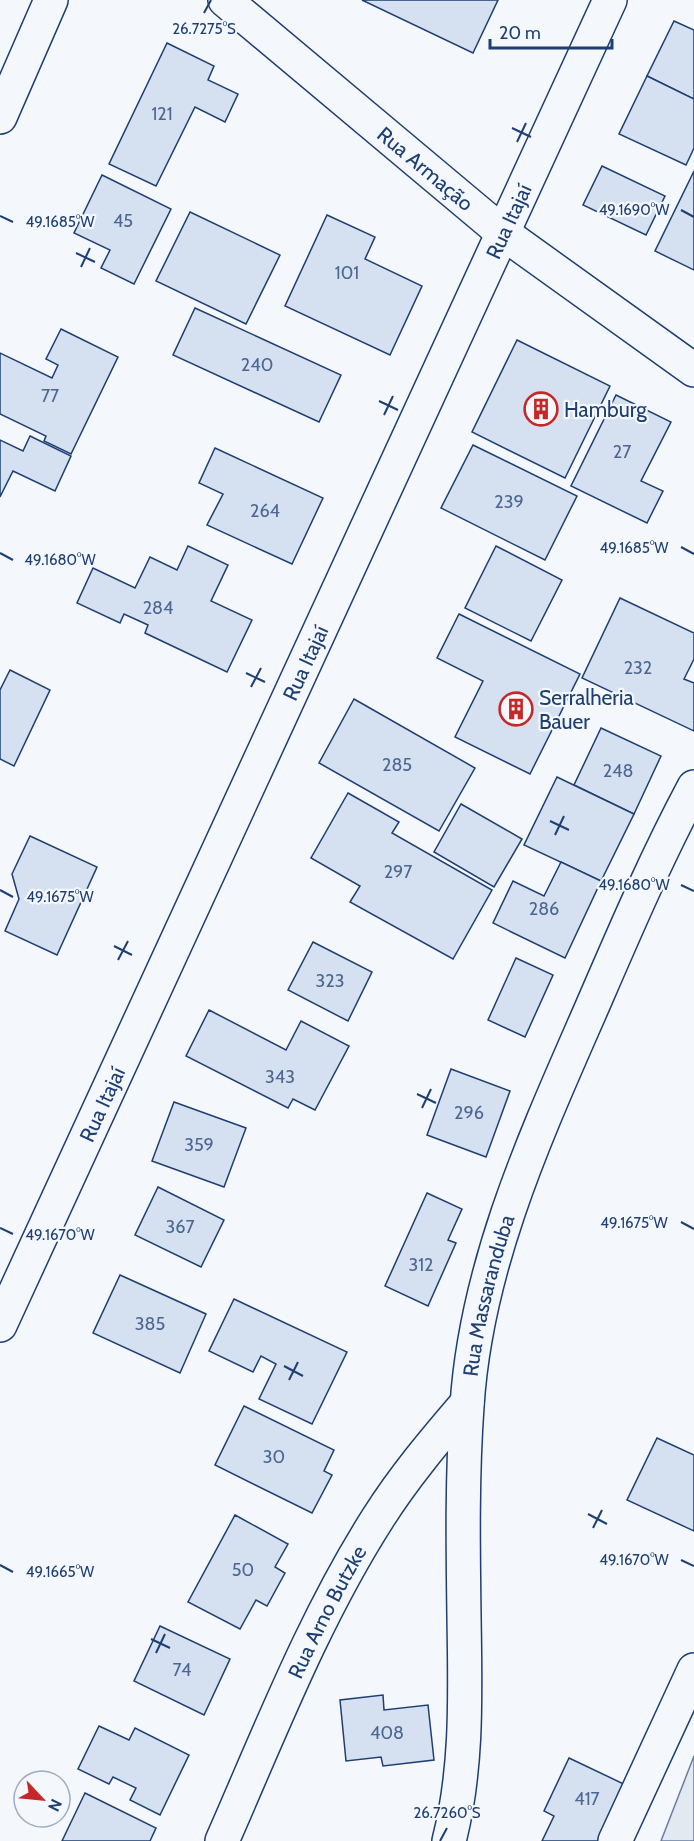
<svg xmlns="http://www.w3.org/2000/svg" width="694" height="1841" font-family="Cabin,sans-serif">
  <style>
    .green { fill: #e3e9f0; stroke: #687fa3; stroke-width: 1.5 }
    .building { fill: #d5e0f0; stroke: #1d3f73; stroke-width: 1.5 }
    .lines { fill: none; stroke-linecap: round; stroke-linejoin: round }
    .minor-casing { stroke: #1d3f73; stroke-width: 36 }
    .minor { stroke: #f4f7fb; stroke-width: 33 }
    .ticks { fill: none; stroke: #1d3f73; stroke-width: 2 }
    .labels { text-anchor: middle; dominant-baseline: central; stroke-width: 4.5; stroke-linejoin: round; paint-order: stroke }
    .number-label { font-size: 18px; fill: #4b6792 }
    .street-label { font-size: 21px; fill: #1d3f73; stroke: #f4f7fb }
    .poi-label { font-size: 21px; fill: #1d3f73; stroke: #f4f7fb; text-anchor: start }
    .ticks-label { font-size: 15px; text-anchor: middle; fill: #1d3f73; stroke: #f4f7fb; stroke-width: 4.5; stroke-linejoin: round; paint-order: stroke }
  </style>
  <rect width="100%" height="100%" fill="#f4f7fb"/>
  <path class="green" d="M694,1756v85h-33z"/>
  <g class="building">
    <path d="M362,0h136l-25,53z"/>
    <path d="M674,21l20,9v69l-47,-23z"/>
    <path d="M167,43l47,23 -6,14 30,14 -13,28 -30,-15 -39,79 -47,-22z"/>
    <path d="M647,76l47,23v49l-8,17 -67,-31z"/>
    <path d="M602,166l63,30 -19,39 -63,-30z"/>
    <path d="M694,171v99l-39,-19z"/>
    <path d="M102,175l69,34 -37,75 -33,-16 9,-18 -36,-17z"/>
    <path d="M190,212l90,43 -34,69 -90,-43z"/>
    <path d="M327,215l48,22 -10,22 57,27 -32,69 -105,-49z"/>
    <path d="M195,308l146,67 -22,47 -146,-67z"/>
    <path d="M61,329l57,28 -47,97 -27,-13 2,-5 -46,-22v-61l52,25 6,-13 -12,-6z"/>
    <path d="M517,340l93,46 -45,92 -93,-46z"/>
    <path d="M616,395l55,27 -30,59 22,10 -16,32 -76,-37z"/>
    <path d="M30,436l41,20 -16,35 -42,-20 -13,26v-57l23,11z"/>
    <path d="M473,445l104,51 -32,64 -104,-52z"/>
    <path d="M215,448l108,50 -31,66 -85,-39 16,-31 -24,-11z"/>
    <path d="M188,546l40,19 -17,36 41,19 -25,52 -82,-39 3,-8 -24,-11 -4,9 -43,-20 16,-35 42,20 15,-31 27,13z"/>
    <path d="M496,546l66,34 -31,61 -66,-33z"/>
    <path d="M620,598l74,35v26l-10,20 10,4v48l-112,-53z"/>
    <path d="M459,614l121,60 -50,100 -75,-37 28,-56 -46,-23z"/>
    <path d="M10,670l40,20 -36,76 -14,-7v-69z"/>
    <path d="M354,699l121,69 -36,63 -120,-68z"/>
    <path d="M601,728l60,28 -27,58 -60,-29z"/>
    <path d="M557,777l77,37 -33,67 -77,-36z"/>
    <path d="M348,793l51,29 -7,11 100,57 -39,69 -103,-57 10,-16 -49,-28z"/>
    <path d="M461,804l61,35 -28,48 -60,-35z"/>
    <path d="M30,836l67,31 -40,88 -52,-24 14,-32 -7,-25z"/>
    <path d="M561,862l40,19 -36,77 -72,-35 20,-42 31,15z"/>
    <path d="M313,942l59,30 -24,49 -60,-31z"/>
    <path d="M516,958l37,17 -28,62 -37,-17z"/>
    <path d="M209,1010l77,40 15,-29 48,25 -34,64 -22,-11 -5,9 -102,-52z"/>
    <path d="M451,1069l59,22 -24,66 -59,-22z"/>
    <path d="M174,1102l72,26 -22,59 -72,-26z"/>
    <path d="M158,1187l66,33 -23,47 -66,-32z"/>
    <path d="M427,1193l35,16 -14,31 8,3 -28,63 -43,-20z"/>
    <path d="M120,1275l86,39 -26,59 -87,-40z"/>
    <path d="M234,1299l113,53 -35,72 -53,-25 17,-35 -15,-8 -8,16 -44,-21z"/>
    <path d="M244,1406l90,44 -10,21 8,4 -20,38 -97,-48z"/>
    <path d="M657,1438l37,17v76l-67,-31z"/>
    <path d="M235,1515l53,29 -13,23 10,6 -18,33 -11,-6 -16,29 -52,-27z"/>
    <path d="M160,1626l70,33 -26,56 -70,-34z"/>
    <path d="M383,1695l1,15 44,-5 6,55 -51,6 -2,-9 -35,4 -6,-61z"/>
    <path d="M99,1726l30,14 6,-12 54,27 -29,60 -30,-15 6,-12 -23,-11 -4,7 -31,-15z"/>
    <path d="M569,1758l61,29 -26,54h-62l12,-25 -10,-5z"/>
    <path d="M85,1793l71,35 -6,13h-88z"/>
  </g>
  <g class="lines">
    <defs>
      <g id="minor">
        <path id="s1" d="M225,0l278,233 191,137"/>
        <path d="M0,117l51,-117"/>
        <path id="s2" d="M0,1325l610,-1325"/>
        <path id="s3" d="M222,1841c48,-109 92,-223 156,-323 26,-41 57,-78 89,-115"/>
        <path id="s4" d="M449,1841c19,-74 16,-150 15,-225 -1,-70 -2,-140 3,-210 9,-141 69,-271 125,-399 32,-74 64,-149 102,-220"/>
        <path d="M615,1841l79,-171"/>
      </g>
    </defs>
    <use href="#minor" class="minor-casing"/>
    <use href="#minor" class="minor"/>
  </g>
  <path class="ticks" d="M204,13l7,-13M512,128l19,9M517,142l9,-19M681,210l13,7M0,216l13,6M76,253l19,9M81,267l9,-19M379,401l19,9M384,415l9,-19M681,547l13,7M0,553l13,7M246,673l19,9M251,687l10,-19M550,821l19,9M555,835l9,-19M681,885l13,6M0,890l13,7M114,946l18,9M118,960l10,-19M417,1094l19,9M422,1108l9,-19M681,1222l13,7M0,1228l13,6M284,1366l19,10M289,1380l9,-18M588,1514l19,10M593,1528l9,-18M681,1560l13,6M0,1565l13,7M151,1639l19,9M156,1653l9,-19M440,1841l7,-13"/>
  <defs>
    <symbol id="building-ring" viewBox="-11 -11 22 22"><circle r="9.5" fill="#f4f7fb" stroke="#c62828" stroke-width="1.5"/><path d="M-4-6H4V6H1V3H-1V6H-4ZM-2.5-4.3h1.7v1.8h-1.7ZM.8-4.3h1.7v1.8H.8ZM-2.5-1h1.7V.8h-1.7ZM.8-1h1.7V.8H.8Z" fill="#c62828"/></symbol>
  </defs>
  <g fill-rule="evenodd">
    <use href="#building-ring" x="522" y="390" width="38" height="38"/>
    <use href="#building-ring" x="497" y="690" width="38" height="38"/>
  </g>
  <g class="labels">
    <g class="number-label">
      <text x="162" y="114">121</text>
      <text x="123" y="221">45</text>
      <text x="347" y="273">101</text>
      <text x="257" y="365">240</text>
      <text x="50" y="396">77</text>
      <text x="622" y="452">27</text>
      <text x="509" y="502">239</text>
      <text x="265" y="511">264</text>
      <text x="158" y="608">284</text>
      <text x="638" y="668">232</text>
      <text x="397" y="765">285</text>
      <text x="618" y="771">248</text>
      <text x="398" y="872">297</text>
      <text x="544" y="909">286</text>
      <text x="330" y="981">323</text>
      <text x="280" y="1077">343</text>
      <text x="469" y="1113">296</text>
      <text x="199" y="1145">359</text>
      <text x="180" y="1227">367</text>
      <text x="421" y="1265">312</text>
      <text x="150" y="1324">385</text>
      <text x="274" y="1457">30</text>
      <text x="243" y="1570">50</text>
      <text x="182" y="1670">74</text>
      <text x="387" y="1733">408</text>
      <text x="587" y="1799">417</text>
    </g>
    <g class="street-label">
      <text stroke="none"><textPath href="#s1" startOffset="262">Rua Armação</textPath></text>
      <text stroke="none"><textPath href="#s2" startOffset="1215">Rua Itajaí</textPath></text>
      <text stroke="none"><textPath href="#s2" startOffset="729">Rua Itajaí</textPath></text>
      <text stroke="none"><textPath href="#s2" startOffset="243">Rua Itajaí</textPath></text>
      <text stroke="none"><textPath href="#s4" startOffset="549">Rua Massaranduba</textPath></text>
      <text stroke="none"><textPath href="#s3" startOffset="252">Rua Arno Butzke</textPath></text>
    </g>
    <g class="poi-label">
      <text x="564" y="409">Hamburg</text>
      <text x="539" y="697">Serralheria<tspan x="539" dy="24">Bauer</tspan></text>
    </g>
  </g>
  <g class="ticks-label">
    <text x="204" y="34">26.7275°S</text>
    <text x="634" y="215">49.1690°W</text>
    <text x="60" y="227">49.1685°W</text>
    <text x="634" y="553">49.1685°W</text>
    <text x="60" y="565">49.1680°W</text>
    <text x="634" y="890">49.1680°W</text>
    <text x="60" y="902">49.1675°W</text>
    <text x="634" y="1228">49.1675°W</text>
    <text x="60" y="1240">49.1670°W</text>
    <text x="634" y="1565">49.1670°W</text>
    <text x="60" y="1577">49.1665°W</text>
    <text x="447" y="1818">26.7260°S</text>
  </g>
  <g transform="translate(42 1799) rotate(116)"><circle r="28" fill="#f4f7fb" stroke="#9eadc5" stroke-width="1.5"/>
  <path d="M0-4.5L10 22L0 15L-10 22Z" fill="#c62828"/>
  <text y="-9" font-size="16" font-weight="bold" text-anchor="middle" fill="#1d3f73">N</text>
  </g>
  <path d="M490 39v9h122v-9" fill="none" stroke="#1d3f73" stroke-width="3"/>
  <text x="499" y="39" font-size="18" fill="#1d3f73" stroke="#f4f7fb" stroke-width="4.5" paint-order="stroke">20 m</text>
</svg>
